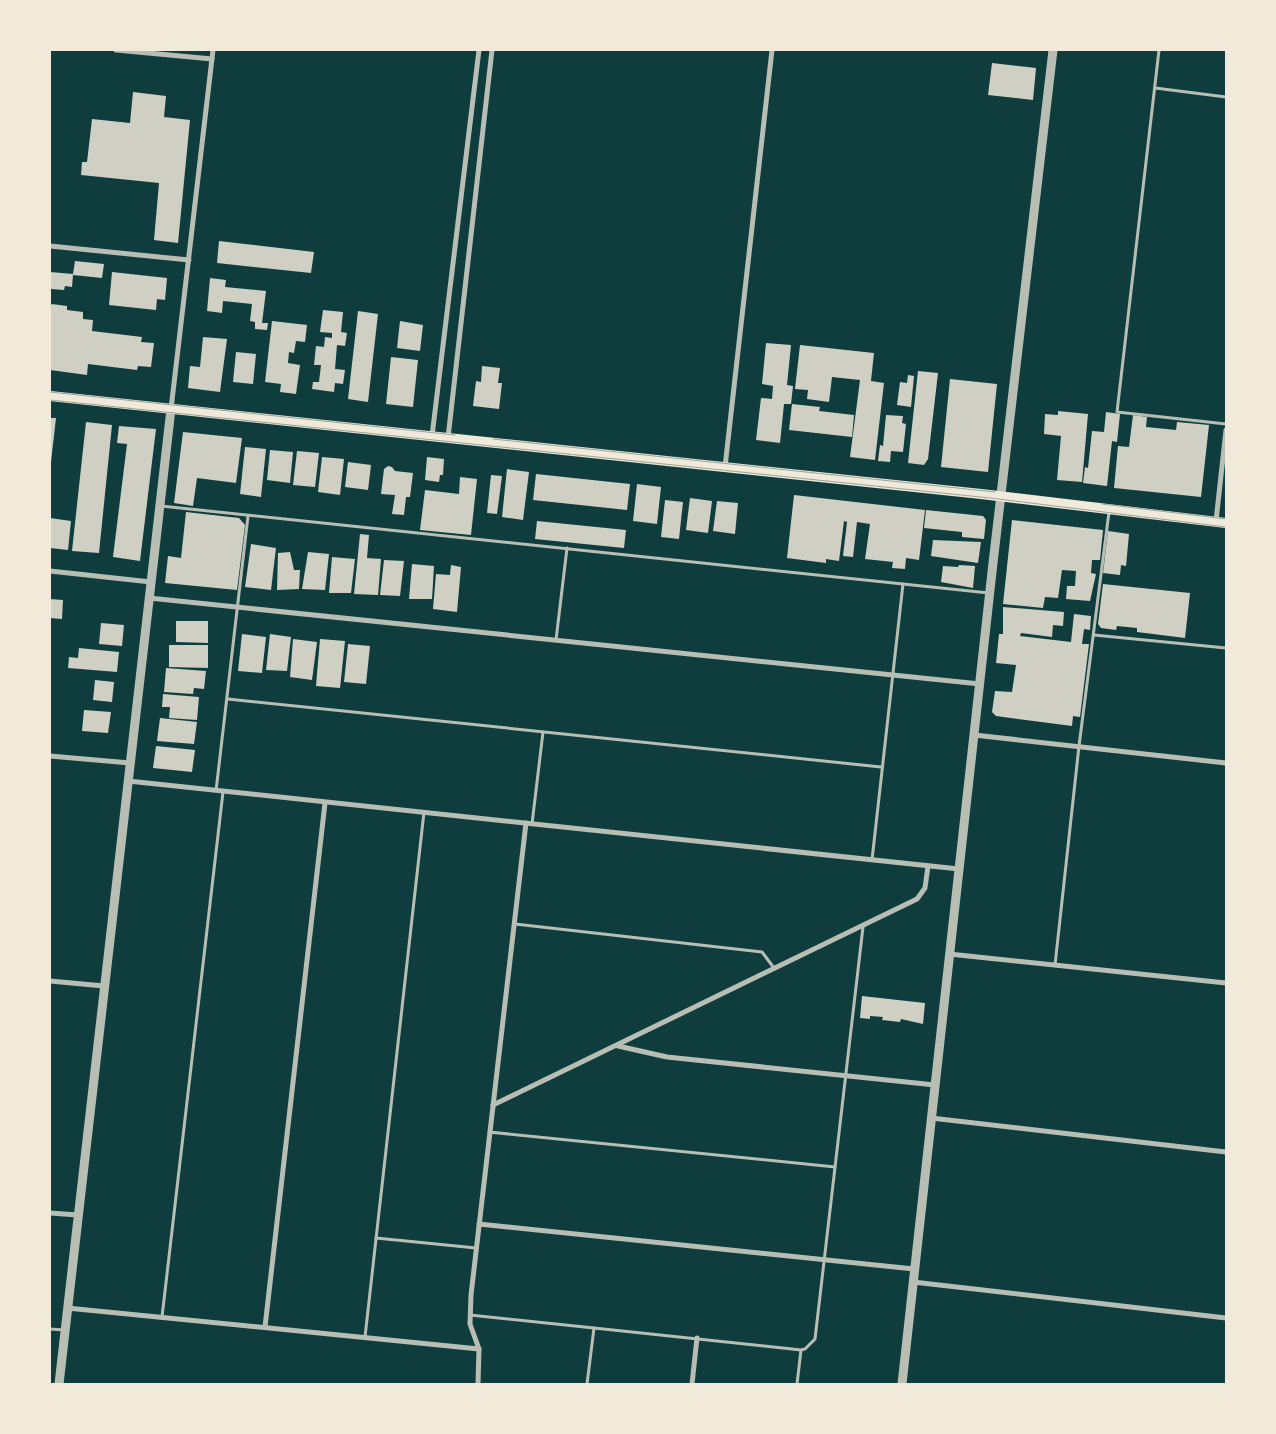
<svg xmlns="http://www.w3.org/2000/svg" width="1276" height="1434" font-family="'Crimson Pro',serif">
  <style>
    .building { fill: #cfcfc3 }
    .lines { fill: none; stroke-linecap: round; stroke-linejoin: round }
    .service { stroke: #b8beb3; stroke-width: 3 }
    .minor { stroke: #b8beb3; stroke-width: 5 }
    .tertiary { stroke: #b8beb3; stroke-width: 9 }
    .secondary { stroke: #f1e9da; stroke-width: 10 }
    .tram { stroke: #97a49c; stroke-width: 1 }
  </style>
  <rect width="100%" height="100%" fill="#0f3d3e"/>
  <g class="building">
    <path d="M992,63l44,5 -3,32 -45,-5z"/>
    <path d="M133,92l33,4 -2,21 26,3 -12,123 -24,-3 5,-57 -78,-8 1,-13h5l5,-43 38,4z"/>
    <path d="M219,241l95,11 -3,21 -94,-10z"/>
    <path d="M75,261l29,3 -2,14 -29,-3 -1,12 -7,-1 -1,4 -13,-1 -1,-17 23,2z"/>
    <path d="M112,272l55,6 -2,22 -8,-1 -1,11 -47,-5z"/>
    <path d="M210,278l16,2 -1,7 41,4 -4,32h6l-1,7 -12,-1v-7l-5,-1 2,-17 -29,-3 -1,12 -15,-2z"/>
    <path d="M52,304l15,2v4l16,2v7l10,1 -1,11 50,6 -1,5 13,1 -3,24 -13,-1 -1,4 -49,-6 -1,11 -37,-5v-64z"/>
    <path d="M323,310l20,2 -2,20 6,1 -2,13 -8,-1 -2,24 10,1 -2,14 -8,-1 -1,9 -22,-3 1,-7h6l2,-17h-7l2,-19 8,1 1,-10 7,1v-5l-12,-1z"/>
    <path d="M358,311l20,3 -10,88 -20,-3z"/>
    <path d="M272,321l35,4 -2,17 -9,-1 -2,12 -5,-1 -1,11 12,2 -4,29 -16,-2 1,-8 -16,-2z"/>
    <path d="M400,321l23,4 -3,26 -23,-3z"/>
    <path d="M203,337l24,2 -7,53 -32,-4 2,-22 10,1z"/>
    <path d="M766,343l25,2 -4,40 6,1 -2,18h-7l-4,39 -24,-3 5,-42 11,1 1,-13 -11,-2z"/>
    <path d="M800,345l74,8 -3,28 13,2 -9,77 -25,-3 10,-77 -28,-3 -3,25 -22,-3 1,-9 -13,-1z"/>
    <path d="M236,352l20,2 -3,30 -20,-2z"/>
    <path d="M391,357l27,3 -5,47 -27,-3z"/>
    <path d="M482,366l18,2 -2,15h4l-3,26 -26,-3 3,-25 5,1z"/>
    <path d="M918,371l20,2 -10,86 -4,6 -16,-2z"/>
    <path d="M908,375l6,1 -3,31 -14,-2 3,-23 7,1z"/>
    <path d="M950,379l47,5 -9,88 -47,-5z"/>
    <path d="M792,404l28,3 -1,4 35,4 -2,22 -63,-7z"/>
    <path d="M1058,411l30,3 -6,68 -25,-2 4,-44 -17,-2 1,-20 13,1z"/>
    <path d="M1106,412l14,2 -3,28 -5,-1 -5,45 -24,-3 2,-16 3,1 4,-37 12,1z"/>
    <path d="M886,415l17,1 -1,7 4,1 -3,28 -12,-1 -1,11 -12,-1 2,-16 3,1z"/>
    <path d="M1133,415l14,2 -1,10 30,3 1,-8 32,3 -8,72 -87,-9 4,-42 11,1z"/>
    <path d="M50,418h6l-5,44h-1z"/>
    <path d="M86,422l26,3 -13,128 -27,-2z"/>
    <path d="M119,426l37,3 -16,132 -27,-4 14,-113 -10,-1z"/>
    <path d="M183,432l59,6 -6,45 -39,-5 -4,28 -19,-3z"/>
    <path d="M245,447l21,2 -5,48 -21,-3z"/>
    <path d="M270,450l23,2 -3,31 -23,-3z"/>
    <path d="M297,451l22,2 -4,34 -22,-2z"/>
    <path d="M322,457l22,2 -4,36 -22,-3z"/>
    <path d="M427,457l17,2 -1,16h-3l-1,7 -14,-2z"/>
    <path d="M348,462l23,3 -3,25 -23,-3z"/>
    <path d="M388,466l4,1 3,4 18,2 -3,24h-4l-2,18 -12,-1 3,-19 -14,-1 3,-25z"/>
    <path d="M507,469l22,3 -6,48 -21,-3z"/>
    <path d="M536,474l94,10 -3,26 -94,-10z"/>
    <path d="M491,475l11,1 -5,38 -10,-1z"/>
    <path d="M460,477l17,2 -6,56 -51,-5 5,-40 34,4z"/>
    <path d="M637,484l24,3 -4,37 -24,-3z"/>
    <path d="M794,495l131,15 -6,50 -13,-2 -1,11 -13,-1 1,-6 -28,-3 5,-35 -13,-2 -4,35 -10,-1 4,-34 -3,-1 -5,40 -13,-2v4l-39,-5z"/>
    <path d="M690,498l22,3 -4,32 -22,-3z"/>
    <path d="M665,500l18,2 -4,37 -18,-2z"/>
    <path d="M717,501l21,2 -3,31 -22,-3z"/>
    <path d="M926,510l57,6 3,4 -2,19 -22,-2v-5l-38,-4z"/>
    <path d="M186,512l53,6 6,7 -8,65 -72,-7 3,-27 13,2z"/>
    <path d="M50,518l21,3 -3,29 -18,-2z"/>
    <path d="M1012,520l91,10 -3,30h-8l-1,13 5,1 -6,27 -24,-2 1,-13h8l1,-15 -14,-1 -4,28 -13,-1 -2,11 -40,-4z"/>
    <path d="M537,521l89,9 -2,18 -89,-9z"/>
    <path d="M1108,531l21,3 -3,32 -5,-1 -1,10 -17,-2z"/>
    <path d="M360,534l9,1 -2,23 14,1 -3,36 -24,-1z"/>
    <path d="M933,540l48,2 -3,21 -47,-7z"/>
    <path d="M251,544l25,4 -5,42 -26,-3z"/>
    <path d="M290,552l4,18h6l-1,19 -22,1 1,-37z"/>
    <path d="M308,552l21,2 -4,36 -23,-1z"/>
    <path d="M332,557l23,2 -4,34h-22z"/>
    <path d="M384,560l20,1 -4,35 -20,-1z"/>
    <path d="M412,564l22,2 -2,33h-23z"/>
    <path d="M451,565l10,2 -4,45 -24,-3 3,-35 14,1z"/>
    <path d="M959,565l16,1 -2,22 -32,-6 2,-16 15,1z"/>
    <path d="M1103,584l87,9 -5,45 -48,-6v-4l-20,-2 -1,4 -15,-2 -3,-4z"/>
    <path d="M50,599l13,1 -1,19 -12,-1z"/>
    <path d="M1003,607l61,5 -1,14 -10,-1 -1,12 -31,-4 -1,3 51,6 3,-28 17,2 -1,14 -6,-1 -2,15h7l-9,73 -7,-1 -1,10 -76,-10 -4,-4 3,-21 17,1 4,-27 -20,-2 3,-29h4z"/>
    <path d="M176,621h32v22l-32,-1z"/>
    <path d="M101,623l23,2 -2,21 -23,-2z"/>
    <path d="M242,634l24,3 -4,36 -24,-2z"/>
    <path d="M270,634l21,3 -4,34 -21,-1z"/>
    <path d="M293,639l24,3 -5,38 -22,-3z"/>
    <path d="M320,639l25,2 -5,47 -24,-2z"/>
    <path d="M348,644l22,2 -4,38 -22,-2z"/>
    <path d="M169,645h39v23l-39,-1z"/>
    <path d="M79,648l40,4 -2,20 -49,-4 1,-11 9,1z"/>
    <path d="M166,668l40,3 -2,18 -10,-1 -1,6 -29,-2z"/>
    <path d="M95,680l19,2 -2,20 -19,-2z"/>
    <path d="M163,694l36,3 -2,23 -28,-2 1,-11h-8z"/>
    <path d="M84,710l27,2 -3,21 -26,-2z"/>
    <path d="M160,718l37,4 -3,22 -37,-3z"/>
    <path d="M156,746l39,4 -3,22 -39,-4z"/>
    <path d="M862,996l63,7 -2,21 -22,-5 -1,3 -18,-2 1,-3 -13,-1v3l-10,-1z"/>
  </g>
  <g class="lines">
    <g class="service">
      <path d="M1159,50l-42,362 109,12"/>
      <path d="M1155,88l71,9"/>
      <path d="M161,506l742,78 -31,276"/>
      <path d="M903,584l86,9"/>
      <path d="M1094,635l132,13"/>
      <path d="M556,640l11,-92"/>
      <path d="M228,699l653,68"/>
      <path d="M216,791l32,-275"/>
      <path d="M532,824l11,-92"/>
      <path d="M515,924l247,28 12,16"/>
      <path d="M1055,965l24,-219 30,-234"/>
      <path d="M489,1132l346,35"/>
      <path d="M376,1238l100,10"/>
      <path d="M470,1315l124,13"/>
      <path d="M162,1317l61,-525"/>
      <path d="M50,1329l14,1"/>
      <path d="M365,1337l59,-525"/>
      <path d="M587,1384l7,-56 207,22 4,-1 10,-10 48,-412"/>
      <path d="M797,1384l4,-34"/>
    </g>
    <g class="minor">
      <path d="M116,50l96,9"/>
      <path d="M50,246l139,14"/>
      <path d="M171,409l42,-359"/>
      <path d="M432,436l47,-386"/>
      <path d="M448,438l44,-388"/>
      <path d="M725,467l47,-417"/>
      <path d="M1216,521l10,-91"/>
      <path d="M50,571l101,11"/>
      <path d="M149,598l831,86"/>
      <path d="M974,735l252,28"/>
      <path d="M50,756l80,7"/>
      <path d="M128,781l831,88"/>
      <path d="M949,954l277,29"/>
      <path d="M50,981l54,5"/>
      <path d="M618,1046l49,11 268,28"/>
      <path d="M493,1105l424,-206 8,-11 3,-22"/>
      <path d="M931,1118l295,34"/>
      <path d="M50,1213l28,2"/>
      <path d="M479,1224l435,45"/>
      <path d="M913,1282l313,36"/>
      <path d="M67,1308l412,41"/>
      <path d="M265,1327l60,-524"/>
      <path d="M478,1384l1,-35 -9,-25 1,-29 55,-472"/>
      <path d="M692,1384l5,-46"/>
    </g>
    <g class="tertiary">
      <path d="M59,1384l112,-975"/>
      <path d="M902,1384l91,-821 60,-513"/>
    </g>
    <path class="secondary" d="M50,396l931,98 245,29"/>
    <g class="tram">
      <path d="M50,392l405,43"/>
      <path d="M50,400l940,98 236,29"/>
      <path d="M493,439l502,53"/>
      <path d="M1102,504l124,15"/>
    </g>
  </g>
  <rect width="1276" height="1434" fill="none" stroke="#f1e9da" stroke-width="102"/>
</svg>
